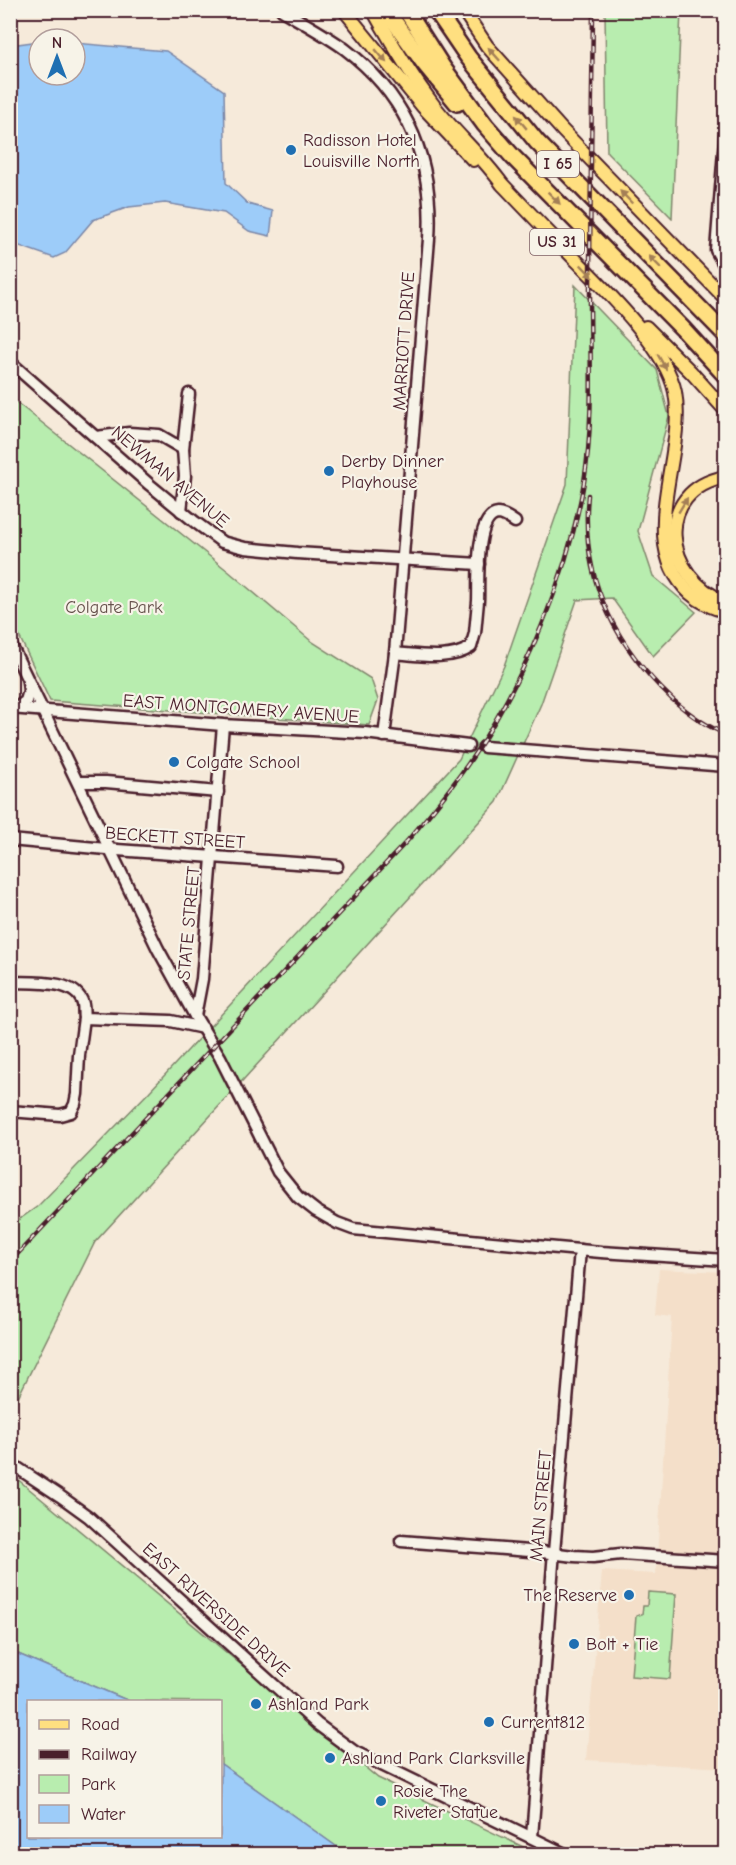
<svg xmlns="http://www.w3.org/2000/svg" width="736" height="1865" font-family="'Comic Neue',sans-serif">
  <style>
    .built { fill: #f4dfc9 }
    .green { fill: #b8edaf; stroke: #81866d; stroke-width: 1.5 }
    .water { fill: #9dccf9; stroke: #7c87a7; stroke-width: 1.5 }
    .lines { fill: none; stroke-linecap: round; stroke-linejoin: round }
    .minor-casing { stroke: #4a1f2b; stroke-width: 15 }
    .major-casing { stroke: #4a1f2b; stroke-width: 16 }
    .highway-casing { stroke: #4a1f2b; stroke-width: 20 }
    .minor { stroke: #f7f3e8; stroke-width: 10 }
    .major { stroke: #ffdf80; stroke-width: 12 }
    .highway { stroke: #ffdf80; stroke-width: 15 }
    .rail-casing { stroke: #4a1f2b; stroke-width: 4.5 }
    .rail { stroke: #f7f3e8; stroke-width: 2; stroke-dasharray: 7; stroke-linecap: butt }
    .oneway { fill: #a47f56 }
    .poi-dot { fill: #1f6fb2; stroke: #f7f3e8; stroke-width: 2 }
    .labels { text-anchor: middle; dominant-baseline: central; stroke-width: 4.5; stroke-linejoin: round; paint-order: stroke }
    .shield { fill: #f7f3e8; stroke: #7e5f64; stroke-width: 1.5 }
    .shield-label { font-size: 16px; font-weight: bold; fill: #4a1f2b }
    .poi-label { font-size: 18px; fill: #4a1f2b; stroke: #f7f3e8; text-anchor: start }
    .street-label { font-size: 18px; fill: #4a1f2b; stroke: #f7f3e8 }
    .park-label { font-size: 18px; fill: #66524c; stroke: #f7f3e8 }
  </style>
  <rect width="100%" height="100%" fill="#f6eada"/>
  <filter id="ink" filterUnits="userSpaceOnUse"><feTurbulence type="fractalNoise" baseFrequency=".0167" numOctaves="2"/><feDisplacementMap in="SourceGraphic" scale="12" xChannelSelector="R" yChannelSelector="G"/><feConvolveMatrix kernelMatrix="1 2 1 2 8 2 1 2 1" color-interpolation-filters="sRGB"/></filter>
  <g filter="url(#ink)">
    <g class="built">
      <path d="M725,943l1,115h-10z"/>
      <path d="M659,1269l66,3v496l-139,-8 16,-189 54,3 16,-257 -17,-2z"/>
    </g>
    <g class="green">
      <path d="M605,11h76l-9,207 -65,-66z"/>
      <path d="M575,285l82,85 12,46 -31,115 15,45 43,36 -43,44 -41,-58 -35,2 -36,104 -44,98 -402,440 -79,159 -6,-5v-170l28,-20 111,-114 310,-333 45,-93 63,-182z"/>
      <path d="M11,398l217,173 83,70 60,38 7,21 -9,25 -319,-24 -39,-82z"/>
      <path d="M10,1473l368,305 160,76h-191l-126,-90 -1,-62 -91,-1 -118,-50z"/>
      <path d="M648,1592l28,2 -6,85 -39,-3 5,-60 6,-2 1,-8h4z"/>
    </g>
    <g class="water">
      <path d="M39,41v34h36v-32l91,8 58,40 2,92 22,21 25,7 -3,25 -21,-5 -25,-18 -59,-10 -36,4 -36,13 -28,33 -11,5 -43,-15v-198z"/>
      <path d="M11,1651l118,50 -101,1v134h192l1,-72 126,90h-336z"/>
    </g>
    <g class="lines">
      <defs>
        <g id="minor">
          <path d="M282,10c21,13 44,25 63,39 63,48 89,113 84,190l-34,414 -11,83"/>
          <path d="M726,126l-10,124 10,18"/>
          <path d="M10,362l140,123 45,37 27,20 23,6 52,5 182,11"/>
          <path d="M96,437l33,-4 30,2 24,14"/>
          <path d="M181,511l4,-35 -2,-27 6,-55"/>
          <path d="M10,643l148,306 37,67 25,41 58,115 20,25 18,14 21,12 16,6 248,23 125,8"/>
          <path d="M395,653c23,2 56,8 76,-6l4,-14c1,-11 2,-22 3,-32 1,-17 -4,-85 20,-87 6,0 12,5 17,8"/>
          <path d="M10,708l213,17 142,8 103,13"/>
          <path d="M15,709l11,-8 3,-10 -1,-9"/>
          <path d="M484,747l242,19"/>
          <path d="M78,782h28l112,10"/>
          <path d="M10,840l107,10 220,16"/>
          <path d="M10,982c21,1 66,-4 73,22 1,4 0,9 1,14l87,3 32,7"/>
          <path d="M195,1016l7,-37 21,-254"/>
          <path d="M10,1111l50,4 11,-3 4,-8 2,-10 2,-39 5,-37"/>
          <path d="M10,1463l50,33 29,21 228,207 38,28 210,102"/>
          <path d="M401,1541l141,11 32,4 19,1 28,-3 105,7"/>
          <path d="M532,1837l21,-273 27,-314"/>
        </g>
        <g id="major">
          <path d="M344,10l79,97 50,53"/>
          <path d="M373,10c19,34 39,67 62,97 21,27 47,49 67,77 20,21 39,41 60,62 33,34 104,99 113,146 12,62 -41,150 15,201 9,8 23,16 36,18"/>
          <path d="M463,10l24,36 76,85 163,168"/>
          <path d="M646,327l45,45 35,39"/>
          <path d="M726,477c-74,13 -63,102 0,125"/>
        </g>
        <g id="highway">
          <path d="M386,10l38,53 33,40"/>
          <path d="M406,10l37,58 42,57 28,32 170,172 43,47"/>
          <path d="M436,10l32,47 69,85 189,193"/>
        </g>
      </defs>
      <use href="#minor" class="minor-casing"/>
      <use href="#major" class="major-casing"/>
      <use href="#highway" class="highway-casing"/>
      <use href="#minor" class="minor"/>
      <use href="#major" class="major"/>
      <use href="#highway" class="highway"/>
      <defs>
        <g id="rail">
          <path d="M588,495c-8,81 26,149 84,204 16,14 33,27 54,35"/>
          <path d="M722,1055l4,-36"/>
          <path d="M10,1262l398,-422c23,-27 45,-54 64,-82 53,-79 96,-183 112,-276 10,-61 6,-124 6,-186 0,-95 2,-190 3,-286"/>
        </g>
      </defs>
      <use href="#rail" class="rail-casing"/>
      <use href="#rail" class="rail"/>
    </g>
    <defs><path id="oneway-solid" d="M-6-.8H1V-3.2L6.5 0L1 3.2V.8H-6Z" transform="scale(1.5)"/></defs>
    <g class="oneway">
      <use href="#oneway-solid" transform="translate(494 54) rotate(-132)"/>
      <use href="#oneway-solid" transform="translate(381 56) rotate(50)"/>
      <use href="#oneway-solid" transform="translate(521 122) rotate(-130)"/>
      <use href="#oneway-solid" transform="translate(626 197) rotate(-134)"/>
      <use href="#oneway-solid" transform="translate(554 198) rotate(45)"/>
      <use href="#oneway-solid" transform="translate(655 262) rotate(-135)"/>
      <use href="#oneway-solid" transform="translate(587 271) rotate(46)"/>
      <use href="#oneway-solid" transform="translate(662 362) rotate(60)"/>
      <use href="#oneway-solid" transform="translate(683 505) rotate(-59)"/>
    </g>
  </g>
  <g class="poi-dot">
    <circle cx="291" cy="150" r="6"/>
    <circle cx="329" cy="471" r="6"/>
    <circle cx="174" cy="762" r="6"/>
    <circle cx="629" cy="1595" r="6"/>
    <circle cx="574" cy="1644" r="6"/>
    <circle cx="256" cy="1704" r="6"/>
    <circle cx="489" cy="1722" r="6"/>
    <circle cx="330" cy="1758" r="6"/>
    <circle cx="381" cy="1801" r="6"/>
  </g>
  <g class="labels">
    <g class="shield">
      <rect x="537" y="151" width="42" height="26" rx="4.5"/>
      <rect x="530" y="229" width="54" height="26" rx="4.5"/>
    </g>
    <g class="shield-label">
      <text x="558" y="164">I 65</text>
      <text x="557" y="242">US 31</text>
    </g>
    <g class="poi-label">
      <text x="303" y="140">Radisson Hotel<tspan x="303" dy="21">Louisville North</tspan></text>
      <text x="341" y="461">Derby Dinner<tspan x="341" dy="21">Playhouse</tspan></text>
      <text x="186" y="762">Colgate School</text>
      <text x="617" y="1595" text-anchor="end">The Reserve</text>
      <text x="586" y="1644">Bolt + Tie</text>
      <text x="268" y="1704">Ashland Park</text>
      <text x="501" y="1722">Current812</text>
      <text x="342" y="1758">Ashland Park Clarksville</text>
      <text x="393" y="1791">Rosie The<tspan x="393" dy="21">Riveter Statue</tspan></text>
    </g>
    <g class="street-label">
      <text transform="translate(404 341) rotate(-86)">MARRIOTT DRIVE</text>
      <text transform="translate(170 477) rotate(40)">NEWMAN AVENUE</text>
      <text transform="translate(241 709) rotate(4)">EAST MONTGOMERY AVENUE</text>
      <text transform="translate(175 838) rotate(4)">BECKETT STREET</text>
      <text transform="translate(189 923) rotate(-85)">STATE STREET</text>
      <text transform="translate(541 1506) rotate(-85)">MAIN STREET</text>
      <text transform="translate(216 1610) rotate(42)">EAST RIVERSIDE DRIVE</text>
    </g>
    <g class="park-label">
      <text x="114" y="607">Colgate Park</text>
    </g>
  </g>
  <rect width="736" height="1865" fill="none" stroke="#f7f3e8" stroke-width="36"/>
  <rect x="18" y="18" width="700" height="1829" fill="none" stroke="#4a1f2b" stroke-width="2" filter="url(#ink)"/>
  <rect x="27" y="1700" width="195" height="138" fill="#f7f3e8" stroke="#b29e9c" stroke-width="1.5"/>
  <rect x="39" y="1720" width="30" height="9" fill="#ffdf80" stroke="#b29e9c" stroke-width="1.5"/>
  <text x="81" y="1730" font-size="18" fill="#4a1f2b">Road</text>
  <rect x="39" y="1750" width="30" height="9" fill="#4a1f2b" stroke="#b29e9c" stroke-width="1.5"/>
  <text x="81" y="1760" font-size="18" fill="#4a1f2b">Railway</text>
  <rect x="39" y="1775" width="30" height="18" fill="#b8edaf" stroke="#b29e9c" stroke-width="1.5"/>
  <text x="81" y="1790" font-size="18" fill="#4a1f2b">Park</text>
  <rect x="39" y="1805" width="30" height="18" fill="#9dccf9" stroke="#b29e9c" stroke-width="1.5"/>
  <text x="81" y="1820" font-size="18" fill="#4a1f2b">Water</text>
  <g transform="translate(57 57)"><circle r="28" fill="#f7f3e8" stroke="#b29e9c" stroke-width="1.5"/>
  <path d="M0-4.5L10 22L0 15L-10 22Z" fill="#1f6fb2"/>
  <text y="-9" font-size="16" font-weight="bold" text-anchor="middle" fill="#4a1f2b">N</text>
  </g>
</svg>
